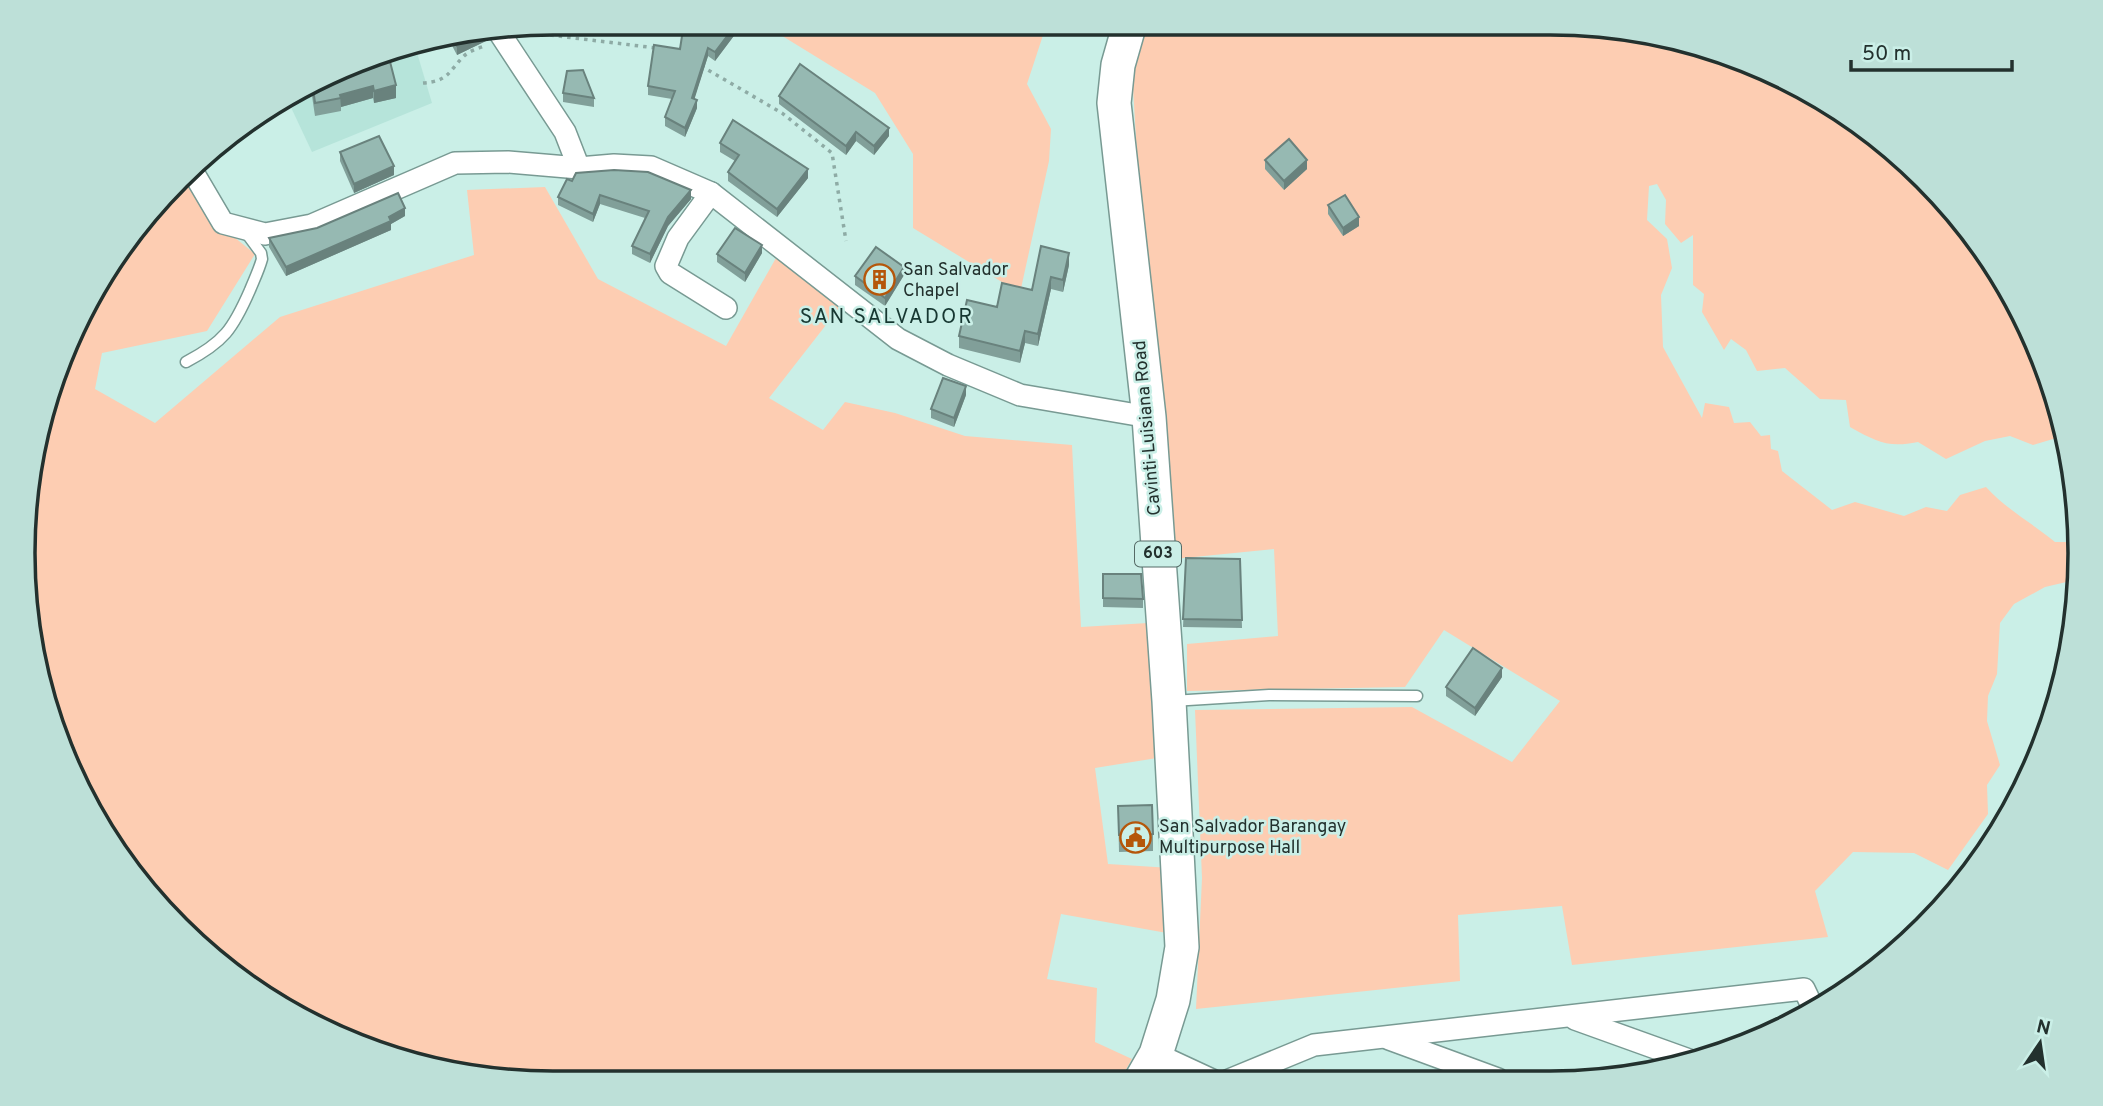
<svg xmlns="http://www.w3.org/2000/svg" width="2103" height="1106" font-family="Overpass,sans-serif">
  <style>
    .built { fill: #b6e4da }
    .green { fill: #fdcdb2 }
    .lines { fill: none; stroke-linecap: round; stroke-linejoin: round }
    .service-casing { stroke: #789a93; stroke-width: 13 }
    .minor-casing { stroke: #789a93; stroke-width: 24 }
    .primary-casing { stroke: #789a93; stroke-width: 36 }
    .path { stroke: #8eaba5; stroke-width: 3.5; stroke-dasharray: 3.5 5; stroke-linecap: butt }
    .service { stroke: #fff; stroke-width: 10 }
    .minor { stroke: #fff; stroke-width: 21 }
    .primary { stroke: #fff; stroke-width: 33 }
    .wall { fill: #819f99 }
    .shaded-wall { fill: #69827d }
    .building { fill: #96b9b2; stroke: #69827d; stroke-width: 2 }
    .labels { text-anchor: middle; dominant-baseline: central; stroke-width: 5; stroke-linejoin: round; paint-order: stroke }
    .shield { fill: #caefe7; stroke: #556a66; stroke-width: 2 }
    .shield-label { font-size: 16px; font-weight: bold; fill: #23312e }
    .poi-label { font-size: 18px; fill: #23312e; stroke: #caefe7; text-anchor: start }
    .street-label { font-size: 18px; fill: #23312e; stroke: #caefe7 }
    .quarter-label { font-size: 21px; letter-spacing: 2px; fill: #163731; stroke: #caefe7 }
    .rim { fill: none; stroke: #23312e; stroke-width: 3.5 }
  </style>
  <rect width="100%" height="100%" fill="#caefe7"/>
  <path class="built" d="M415,46l17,57 -120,49 -24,-51 94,-50z"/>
  <g class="green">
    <path d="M761,23h286l-20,61 24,45 -2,32 -29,132 -107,-65v-74l-38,-61z"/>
    <path d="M1148,23c99,1 199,1 298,1 80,0 163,-4 241,17 131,35 255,130 322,247 28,48 44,100 57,153l-13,-2 -20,6 -23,-9 -25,5 -39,18 -28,-17c-30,6 -41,0 -68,-15l-4,-27 -26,-1 -35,-31 -28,3 -11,-21 -15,-11 -7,11 -22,-38 2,-18 -11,-9v-50l-12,8 -16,-19 1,-24 -9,-16 -8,2 -2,34 20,19 5,29 -11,27 2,52 39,71 3,-15 24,4 5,16 16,-1 11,14 9,-1 1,14 7,2 4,20 50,39 23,-8 49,14 22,-9 21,4 13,-16 26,-8c20,22 46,36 69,55h23l1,37 -34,8 -31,17 -14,19 -3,51 -9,22 -1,25 13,44 -13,20 1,29 -40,56 -34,-17 -61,-1 -38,39 13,46 -256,28 -10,-59 -104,9 2,66 -264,28 6,-131 -7,-168 217,-3 100,55 48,-61 -116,-71 -39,57 -218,4v-47l91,-8 -4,-87 -100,10 -35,-370 -7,-118z"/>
    <path d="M189,176l18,39 48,39 -48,77 -105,22 -7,36 60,34 125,-106 194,-62 -7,-65 78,-3 53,92 128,67 50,-88 64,49 -71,91 54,32 22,-28 50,11 70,23 107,9 9,182 67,-4 9,135 -62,10 13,96 63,4 -4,65 -106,-19 -14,65 50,9 -2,54 37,17 -12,21 -601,2 -104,-17 -97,-37 -88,-55 -75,-70 -92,-147 -39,-168 17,-172 71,-157z"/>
    <path d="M1323,1069l30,10 -71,1z"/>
  </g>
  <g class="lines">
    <defs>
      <g id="service">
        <path d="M186,362c38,-20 47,-33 64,-72 4,-10 9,-20 12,-31l-1,-6 -17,-23"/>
        <path d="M1172,701l97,-6 148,1"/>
      </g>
      <g id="minor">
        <path d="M499,32l66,100 14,36"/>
        <path d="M193,172l30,51 42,11 47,-9 143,-62 53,-1 71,6 35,-3 37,2 60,26 187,146 50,26 72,30 129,22"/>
        <path d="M711,193l-33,45 -12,28 4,7 56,35"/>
        <path d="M1575,1019l114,41"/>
        <path d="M1389,1039l109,40"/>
        <path d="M1156,1054l56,26"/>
        <path d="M1229,1080l85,-35 490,-56 9,19"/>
      </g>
      <path id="primary" d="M1130,23l-12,42 -4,38 35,314 20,284 13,246 -9,53 -17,54 -15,26"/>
    </defs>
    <use href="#service" class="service-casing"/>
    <use href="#minor" class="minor-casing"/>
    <use href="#primary" class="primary-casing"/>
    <g class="path">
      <path d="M525,32l131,16"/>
      <path d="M701,66l81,47 50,40 14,88"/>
      <path d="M423,83c26,-2 25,-11 41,-27 5,-5 15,-8 21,-10"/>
    </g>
    <use href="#service" class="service"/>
    <use href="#minor" class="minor"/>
    <use href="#primary" class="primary"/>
  </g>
  <g class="wall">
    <path d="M739,23v6l-24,32 -7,-5 -14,43 3,9 -12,29 -20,-11v-9l7,-18 -24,-4v-9l32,-37z"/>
    <path d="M488,33v7l-31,15 -8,-15z"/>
    <path d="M382,51l14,47 -22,5 -1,-5 -32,9v4l-26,5 -3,-20v-7l17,-9 12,-2v-5z"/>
    <path d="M563,93l31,5v9l-31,-5z"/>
    <path d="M779,96l110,40 -15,19 -18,-14 -10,14 -67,-51z"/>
    <path d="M720,143l88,35 -31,39 -49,-36v-9l7,-11 -15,-9z"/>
    <path d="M340,152l54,23 -40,18 -14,-32z"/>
    <path d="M1265,160l42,9 -23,21 -19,-21z"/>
    <path d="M572,181l119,18 -23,27 -18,37 -18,-9v-8l13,-28 -45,-14 -7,18 -35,-17v-8z"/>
    <path d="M1328,205l31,21 -16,10 -15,-22z"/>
    <path d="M405,216l-14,8v6l-105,46 -17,-29v-9z"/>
    <path d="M762,253l-17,29 -28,-20v-8z"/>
    <path d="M1069,265l-6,27 -12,-3 -13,57 -13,-3 -5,20 -61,-15v-12l38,-29 35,-17z"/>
    <path d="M904,275l-19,31 -30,-21v-9z"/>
    <path d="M966,395l-12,32 -23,-9v-9z"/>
    <path d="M1186,558l54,1 2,69 -59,-1z"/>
    <path d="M1103,574l40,25v9l-40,-1z"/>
    <path d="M1502,677l-27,39 -29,-20v-9z"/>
    <path d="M1118,806l35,28v17l-34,1z"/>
  </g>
  <g class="shaded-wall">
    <path d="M737,23h2v6l-24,32v-9z"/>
    <path d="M488,33v7l-31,15v-9l24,-11z"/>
    <path d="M708,48v8l-16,51v-9z"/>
    <path d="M396,85v13l-22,5v-12z"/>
    <path d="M373,86v12l-32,9 -1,-12z"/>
    <path d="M697,100v8l-12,29v-9z"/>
    <path d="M889,128v8l-15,19v-9z"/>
    <path d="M856,132v9l-10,14v-9z"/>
    <path d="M1307,160v9l-23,21v-9z"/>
    <path d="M394,166v9l-40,18v-9z"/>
    <path d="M808,169v9l-31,39v-8z"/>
    <path d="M691,190v9l-23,27 -18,37v-9l18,-37z"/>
    <path d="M600,195v9l-7,18v-8z"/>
    <path d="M405,208v8l-14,8v6l-105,46v-9l103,-50z"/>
    <path d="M1359,217v9l-16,10v-8z"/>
    <path d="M762,245v8l-17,29v-9z"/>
    <path d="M1069,253v12l-6,27v-12z"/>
    <path d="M904,267v8l-19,31v-8z"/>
    <path d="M1051,277v12l-13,57v-12z"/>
    <path d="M1025,331v12l-5,20v-12z"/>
    <path d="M966,386v9l-12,32v-9z"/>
    <path d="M1502,668v9l-27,39v-8z"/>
  </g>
  <g class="building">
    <path d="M684,23h53l-22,29 -7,-4 -16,50 5,2 -12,28 -20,-11 10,-26 -27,-5 6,-41 26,4z"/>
    <path d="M481,35l-24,11 -4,-7z"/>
    <path d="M387,50l9,35 -22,6 -1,-5 -33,9 1,3 -26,5 -2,-15 16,-8 15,-3 -2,-5 40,-21z"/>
    <path d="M800,64l89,64 -15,18 -18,-14 -10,14 -67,-50z"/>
    <path d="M583,70l11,28 -31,-5 4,-22z"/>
    <path d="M733,120l75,49 -31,40 -49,-37 11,-17 -19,-12z"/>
    <path d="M379,136l15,30 -40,18 -14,-32z"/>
    <path d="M1289,139l18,21 -23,21 -19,-21z"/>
    <path d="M614,170l34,2 43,18 -23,27 -18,37 -18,-8 17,-35 -49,-16 -7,19 -35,-17 9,-18 5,2 4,-8z"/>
    <path d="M398,193l7,15 -16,9 2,4 -105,46 -17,-29 48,-10z"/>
    <path d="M1345,195l14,22 -16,11 -15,-23z"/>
    <path d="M735,228l27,17 -17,28 -28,-19z"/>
    <path d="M1041,246l28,7 -6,27 -12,-3 -13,57 -13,-3 -5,20 -61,-15 8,-36 30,7 5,-24 30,7z"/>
    <path d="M876,247l28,20 -19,31 -30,-22z"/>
    <path d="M943,378l23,8 -12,32 -23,-9z"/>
    <path d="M1186,558l54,1 2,61 -59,-1z"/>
    <path d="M1103,574h38l2,25 -40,-1z"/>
    <path d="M1473,648l29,20 -27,40 -29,-21z"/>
    <path d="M1152,805l1,29 -34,1 -1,-29z"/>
  </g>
  <defs>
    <symbol id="building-ring" viewBox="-11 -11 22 22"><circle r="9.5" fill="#caefe7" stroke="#b5560a" stroke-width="1.5"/><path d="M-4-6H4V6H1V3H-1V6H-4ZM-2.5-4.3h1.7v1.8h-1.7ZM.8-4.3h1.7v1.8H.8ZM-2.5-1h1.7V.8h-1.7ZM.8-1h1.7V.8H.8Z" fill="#b5560a"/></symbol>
    <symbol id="civic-ring" viewBox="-11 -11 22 22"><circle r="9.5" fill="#caefe7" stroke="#b5560a" stroke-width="1.5"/><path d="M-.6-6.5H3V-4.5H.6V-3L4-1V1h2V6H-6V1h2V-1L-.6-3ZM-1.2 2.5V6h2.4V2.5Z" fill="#b5560a"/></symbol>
  </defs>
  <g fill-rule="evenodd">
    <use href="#building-ring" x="862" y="262" width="35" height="35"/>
    <use href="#civic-ring" x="1118" y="820" width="35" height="35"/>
  </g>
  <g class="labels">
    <rect class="shield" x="1135" y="541.5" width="46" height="25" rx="5"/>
    <g class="shield-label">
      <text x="1158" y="554">603</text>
    </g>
    <g class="poi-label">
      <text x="903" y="270">San Salvador<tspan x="903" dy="21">Chapel</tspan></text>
      <text x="1159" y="827">San Salvador Barangay<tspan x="1159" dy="21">Multipurpose Hall</tspan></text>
    </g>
    <g class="street-label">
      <text transform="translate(1148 428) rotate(-95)">Cavinti-Luisiana Road</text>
    </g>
    <g class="quarter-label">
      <text x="887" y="317">SAN SALVADOR</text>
    </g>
  </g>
  <path d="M0 0H2103V1106H0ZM553 35H1550A518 518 0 0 1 2068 553V553A518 518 0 0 1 1550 1071H553A518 518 0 0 1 35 553V553A518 518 0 0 1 553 35Z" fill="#bde0d8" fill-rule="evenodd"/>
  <path class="rim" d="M553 35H1550A518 518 0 0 1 2068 553V553A518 518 0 0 1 1550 1071H553A518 518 0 0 1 35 553V553A518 518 0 0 1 553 35Z"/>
  <g transform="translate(2040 1043) rotate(13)" stroke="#caefe7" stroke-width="5" paint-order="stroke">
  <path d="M0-5L12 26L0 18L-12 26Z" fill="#23312e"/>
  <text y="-10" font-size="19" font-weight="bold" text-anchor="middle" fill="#23312e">N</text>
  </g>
  <path d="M1851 60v10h161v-10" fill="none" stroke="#23312e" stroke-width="3.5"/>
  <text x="1862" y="60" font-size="21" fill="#23312e" stroke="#caefe7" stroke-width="5" paint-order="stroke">50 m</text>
</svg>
